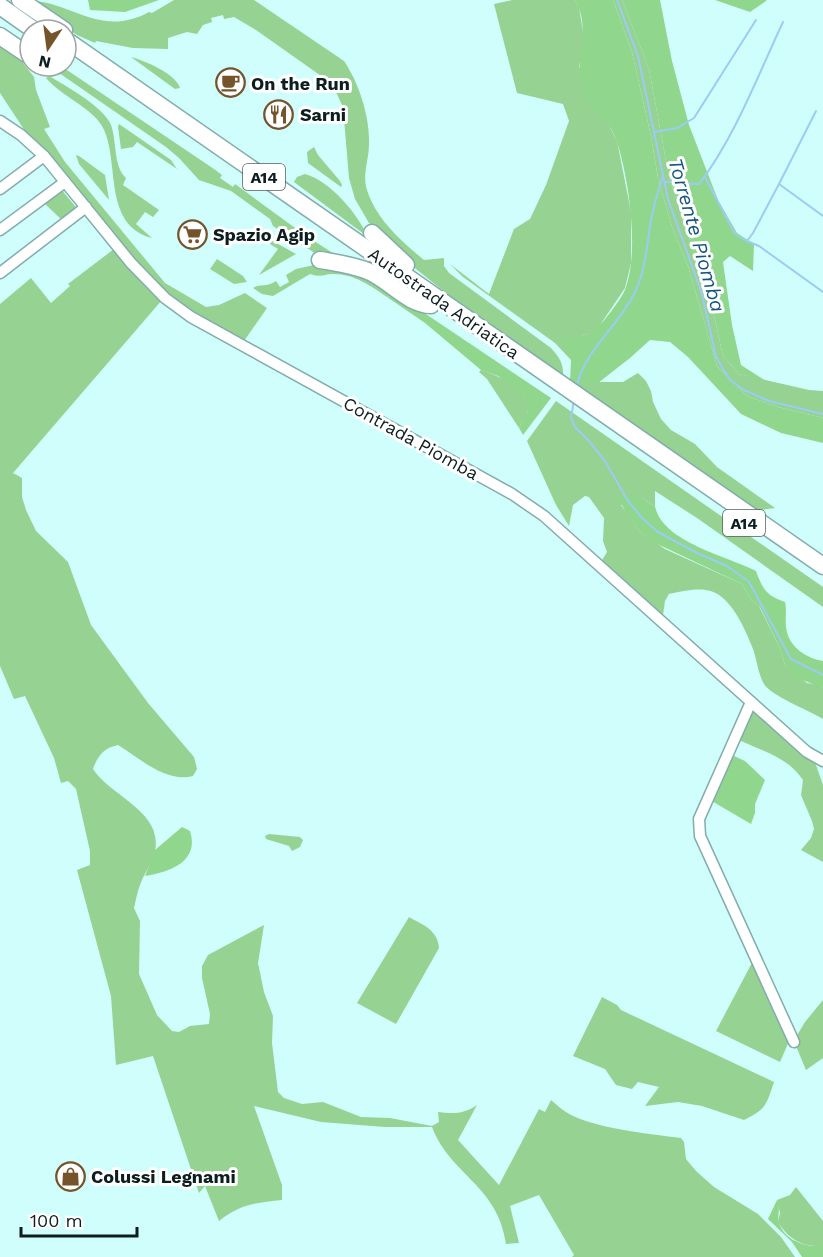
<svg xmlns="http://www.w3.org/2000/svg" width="823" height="1257" font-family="'Work Sans',sans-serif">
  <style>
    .green { fill: #96d292 }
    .forest { fill: #90d78d }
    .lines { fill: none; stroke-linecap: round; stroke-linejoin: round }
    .stream { stroke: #9cccf3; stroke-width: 2 }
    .minor-casing { stroke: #82adab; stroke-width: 13 }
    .highway-casing { stroke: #82adab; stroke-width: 19 }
    .minor { stroke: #fff; stroke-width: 10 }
    .highway { stroke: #fff; stroke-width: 16 }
    .labels { text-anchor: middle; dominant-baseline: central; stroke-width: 6; stroke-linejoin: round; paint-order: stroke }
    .shield { fill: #fff; stroke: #566262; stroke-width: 1.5 }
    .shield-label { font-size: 16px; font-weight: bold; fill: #0d1e1e }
    .poi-label { font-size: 18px; font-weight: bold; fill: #0d1e1e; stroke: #fff; text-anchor: start }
    .street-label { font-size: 18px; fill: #0d1e1e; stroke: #fff }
    .water-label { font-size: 20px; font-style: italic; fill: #185680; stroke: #fff }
  </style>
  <rect width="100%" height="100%" fill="#d0fefc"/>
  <g class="green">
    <path d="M24,0c47,0 76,39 125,12l3,1 22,-13h80l90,61c15,22 26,56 25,83 0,16 -7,30 -2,46 9,29 34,51 57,70l20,-2v8l5,7 102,75c10,11 13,17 12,32l-107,-79 -60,-48 -27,-30 -14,-24 -6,-21 -6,-71 -8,-17 -11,-12 -68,-48 -22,-13 -10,2 -1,-4 -12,3 1,4 -9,3 -6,9 -10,-2 -19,6v11l-35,-1 -37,-7 -1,2 -18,-8z"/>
    <path d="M512,0h63l4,7 5,31 -5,29 38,74 14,71v51l-6,25 -29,43 -20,7 -5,22 -16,-17 -92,-66 -13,-13 39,30 25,-65 16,-10 16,-34 23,-64 -6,-17 -46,-11 -23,-89z"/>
    <path d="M613,0h9l27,69 20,108 44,134 10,45 16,18 70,16 14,1v27l-45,-11 -31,-11 -30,-30 -29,-100 -16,-39 -14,-49 -7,-42 -19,-84z"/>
    <path d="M0,42l16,12 18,23 2,13 14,37 -6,2 21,33 100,121 41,24 13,-2 26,-12 22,15 -23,33 -35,-19 -40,-26 -45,-48 -45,-58 -54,-59 -25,-38z"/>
    <path d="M131,57c14,4 44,16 49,31l-5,1z"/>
    <path d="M49,66h12l153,103 8,6 -2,3 13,9 2,-3 67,49 46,30 -24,-4 -51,-33 -3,-7 -39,-28 -32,-11 -20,-22 -13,-11z"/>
    <path d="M49,76c17,10 55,31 62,49 6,16 2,41 15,53l-3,7 36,25 -6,7 -8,-5 -9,12 16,14c-51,-13 -31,-79 -50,-112 -10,-18 -41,-30 -56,-48z"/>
    <path d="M119,124l52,36 6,9 -40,-27 -4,5 -12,2 -3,-22z"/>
    <path d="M314,147l4,8 22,26 2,4 -1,2 -33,-24 -1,-11z"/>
    <path d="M76,155l3,1 26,19 4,25 -30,-36z"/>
    <path d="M305,174c27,8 52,40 63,63l-74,-55 3,-5z"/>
    <path d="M61,189l18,22 -15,11 -21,-20z"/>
    <path d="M271,240l25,14 -37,21 19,-26 -8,-5z"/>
    <path d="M114,249l48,51 -149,173 9,5v19l4,13 10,21 32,31 23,63 57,78 46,54 3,12 -4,7c-27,7 -54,-18 -75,-31 -14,3 -20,10 -25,24 18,28 70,42 62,82 -3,13 -11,22 -15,34 -3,7 -4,15 -6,23l6,13 -1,53 18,41 15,16 7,1 11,-6 19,-2 1,-10 -8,-36v-12l6,-11 56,-30 -6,38 6,29 9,24 -1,27 6,49 6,6 18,6 21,-2 38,15 29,1 42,8 7,-4 -1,-10c14,2 27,2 39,-7l-19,35 41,45 40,-76 6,3 6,-12c5,4 10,9 15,12 24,16 85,22 115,26l3,4 2,17 10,12 18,16 44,27 23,23 14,20h-223l2,-2 -35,-60 -29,11 9,37 -13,1c-8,-59 -56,-69 -74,-117h-47l-64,-5 -67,-16 28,79v15c-27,3 -42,4 -63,21l-14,-35 -6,7 -46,-137 -37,9 -5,-69 -34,-126 13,-5v-14l-14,-62 -8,-8 -7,2 -7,-25 -29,-62 -11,3 -14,-33v-362l31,-26 20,25 19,-17 -2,-2z"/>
    <path d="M217,259l26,17 4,6 -13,2 -24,-15z"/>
    <path d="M314,265l31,3 51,26 -9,3c-16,-11 -33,-23 -53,-23 -11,0 -12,4 -24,0l-37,22 -11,-2 -9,-6c7,-5 13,0 23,-7l4,6 9,-5 -3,-7 10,-6z"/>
    <path d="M481,370c17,6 50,18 47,41 -1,6 -6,11 -9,17l-32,-49 -8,-7z"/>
    <path d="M638,373l8,8 5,10 2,11 8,17 10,11 24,14 22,23 58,41 -22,3 -183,-129h53z"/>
    <path d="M556,401l267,186v20l-126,-89 -42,-27v15l-13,-8 -21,7 19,27 25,17 77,35 10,17 7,5 20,40 6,19 22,18 12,2 4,3v31c-14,-9 -52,-23 -59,-35 -6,-10 -7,-24 -11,-35 -7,-18 -18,-43 -34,-54 -14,-10 -35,-4 -50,-1l-4,7 -2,14 -62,-53 6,-10 -4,-11 1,-23 -15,-21 -4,-1 -12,9 -4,21 -13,-21 -29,-64z"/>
    <path d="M752,708l63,54 8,23v77l-22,-12 10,-12 3,-9 -2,-8 -11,-26 2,-15c-15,-23 -41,-29 -64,-40z"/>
    <path d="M269,834l31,3 3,3 -3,7 -8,4 -3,-5 -23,-7 -1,-3z"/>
    <path d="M409,917c14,8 29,13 30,31l-43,76 -39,-21z"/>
    <path d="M754,959l36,80 -10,23 -64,-31z"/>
    <path d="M602,997l15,8 4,5 153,72c-8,24 -8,27 -30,38l-42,-14 -24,-4 -33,4 14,-19 -21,-5 -6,7 -16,-4 -11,-16 -32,-13z"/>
    <path d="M823,1000v58l-17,12 -23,-55h6l7,22 9,-15z"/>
    <path d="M796,1187l27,34v25c-20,1 -34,-6 -45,-24l2,-9 -3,-13 13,-5z"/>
  </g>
  <g class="forest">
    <path d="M88,0h71l-34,12 -35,-2z"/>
    <path d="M575,0h38l19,52 19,84 7,42 14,49 16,39 29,100 30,30 31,11 45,11v25l-42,-10 -40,-19 -53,-57 -18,-15 -20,-2 -20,18 -32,25 -28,-1 1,-22 -12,-23c27,1 34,-2 50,-23 6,-8 14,-18 17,-27 13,-38 3,-107 -9,-145 -7,-23 -30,-36 -36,-57 -7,-29 11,-56 -6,-85z"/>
    <path d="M622,0h38l12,61 17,64 29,75 19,33 17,11 -1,27 -23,-15 -7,6 9,63 9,40 25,16 -27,-7 -16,-18 -10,-45 -44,-134 -20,-108z"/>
    <path d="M715,0h51v1l-16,11z"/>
    <path d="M396,294l155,104 -28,37 -4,-7 9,-16v-6l-5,-12 -25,-18 -17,-6 -56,-47 -38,-26z"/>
    <path d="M622,494l20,4 13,8c7,36 72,50 101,65 7,19 10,24 29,31 2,9 0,16 1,25 2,19 19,31 37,34v27l-28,-11 -10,-12 -6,-19 -19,-39 -8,-6 -10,-17 -89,-42 -13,-10 -14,-19 -7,-14z"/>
    <path d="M732,755l13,6 20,19 -10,24v9l-4,11 -41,-24z"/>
    <path d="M182,827l8,4c10,31 -21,41 -45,45l10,-26z"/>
    <path d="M777,1200c4,9 0,16 2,23 7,19 27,24 44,23v11h-21l-10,-15 -24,-23z"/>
  </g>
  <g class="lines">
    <g class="stream">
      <path d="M617,0l21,56 30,143 34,95 14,63 14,23 14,10 25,11 54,13"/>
      <path d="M655,132l22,-4 17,-10 62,-98"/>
      <path d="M705,177l30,57 12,7 6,-8 26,-49 44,32"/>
      <path d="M666,182l33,2c35,-45 60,-111 84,-162"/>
      <path d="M779,184l37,-73"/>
      <path d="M747,241l12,5 64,46"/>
      <path d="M577,386c5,-32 44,-63 58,-94 11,-23 12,-48 16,-72 3,-16 8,-30 12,-45"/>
      <path d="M574,400l-3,18 4,9 13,13 17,21 23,40 15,18 15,13 39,21 30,13 22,16 42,77 32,16"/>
    </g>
    <defs>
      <g id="minor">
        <path d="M0,121l21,14 23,21 87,107 34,35 26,19 321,177 32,22 263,236 16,9"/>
        <path d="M0,189l44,-33"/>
        <path d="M0,230l65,-48"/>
        <path d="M0,273l86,-66"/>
        <path d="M751,702l-52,117 1,17 94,206"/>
      </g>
      <g id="highway">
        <path d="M20,0l44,30"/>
        <path d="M0,6l34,24"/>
        <path d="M0,36l28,19"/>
        <path d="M66,40l757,526"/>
        <path d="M372,233l34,32"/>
        <path d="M320,260c17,3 34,5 50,12 20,9 39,33 61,33"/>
      </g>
    </defs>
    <use href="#minor" class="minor-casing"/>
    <use href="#highway" class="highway-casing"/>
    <use href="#minor" class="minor"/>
    <use href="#highway" class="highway"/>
  </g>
  <defs>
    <symbol id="cafe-ring" viewBox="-11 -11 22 22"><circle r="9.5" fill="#fff" stroke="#75532b" stroke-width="1.5"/><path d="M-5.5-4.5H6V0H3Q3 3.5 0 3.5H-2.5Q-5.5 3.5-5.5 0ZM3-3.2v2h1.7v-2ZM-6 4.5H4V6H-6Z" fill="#75532b"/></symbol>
    <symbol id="restaurant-ring" viewBox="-11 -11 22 22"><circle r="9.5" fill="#fff" stroke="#75532b" stroke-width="1.5"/><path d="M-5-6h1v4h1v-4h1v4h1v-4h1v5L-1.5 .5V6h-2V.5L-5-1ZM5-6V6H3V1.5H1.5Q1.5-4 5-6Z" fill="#75532b"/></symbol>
    <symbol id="supermarket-ring" viewBox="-11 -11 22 22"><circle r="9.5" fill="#fff" stroke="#75532b" stroke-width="1.5"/><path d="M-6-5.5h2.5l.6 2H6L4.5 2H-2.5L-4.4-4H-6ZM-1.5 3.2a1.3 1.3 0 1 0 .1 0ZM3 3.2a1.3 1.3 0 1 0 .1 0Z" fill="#75532b"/></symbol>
    <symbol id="shop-ring" viewBox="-11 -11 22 22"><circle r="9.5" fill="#fff" stroke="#75532b" stroke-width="1.5"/><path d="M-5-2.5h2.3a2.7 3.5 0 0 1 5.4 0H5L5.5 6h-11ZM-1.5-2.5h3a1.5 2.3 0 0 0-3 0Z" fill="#75532b"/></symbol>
  </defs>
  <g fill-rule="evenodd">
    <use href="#cafe-ring" x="214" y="66" width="33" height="33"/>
    <use href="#restaurant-ring" x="262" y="98" width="33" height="33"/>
    <use href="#supermarket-ring" x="176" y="218" width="33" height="33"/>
    <use href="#shop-ring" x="54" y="1160" width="33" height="33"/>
  </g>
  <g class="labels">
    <g class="shield">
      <rect x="243" y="164" width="42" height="26" rx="4.5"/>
      <rect x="723" y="510" width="42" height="26" rx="4.5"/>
    </g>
    <g class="shield-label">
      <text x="264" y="177">A14</text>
      <text x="744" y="523">A14</text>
    </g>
    <g class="poi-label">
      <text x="251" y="83">On the Run</text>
      <text x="300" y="114">Sarni</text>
      <text x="213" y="234">Spazio Agip</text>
      <text x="91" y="1176">Colussi Legnami</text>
    </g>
    <g class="street-label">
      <text transform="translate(444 303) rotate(35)">Autostrada Adriatica</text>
      <text transform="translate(411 438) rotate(29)">Contrada Piomba</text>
    </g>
    <g class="water-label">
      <text transform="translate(697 235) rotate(74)">Torrente Piomba</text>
    </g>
  </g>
  <g transform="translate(48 48) rotate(193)"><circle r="28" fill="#ffffff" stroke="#9ea5a5" stroke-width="1.5"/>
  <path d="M0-4.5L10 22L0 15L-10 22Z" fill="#75532b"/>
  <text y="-9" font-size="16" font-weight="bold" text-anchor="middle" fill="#0d1e1e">N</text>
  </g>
  <path d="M21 1227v9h116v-9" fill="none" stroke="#0d1e1e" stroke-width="3"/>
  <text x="30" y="1227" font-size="18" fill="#0d1e1e" stroke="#ffffff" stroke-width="4.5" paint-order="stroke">100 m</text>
</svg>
